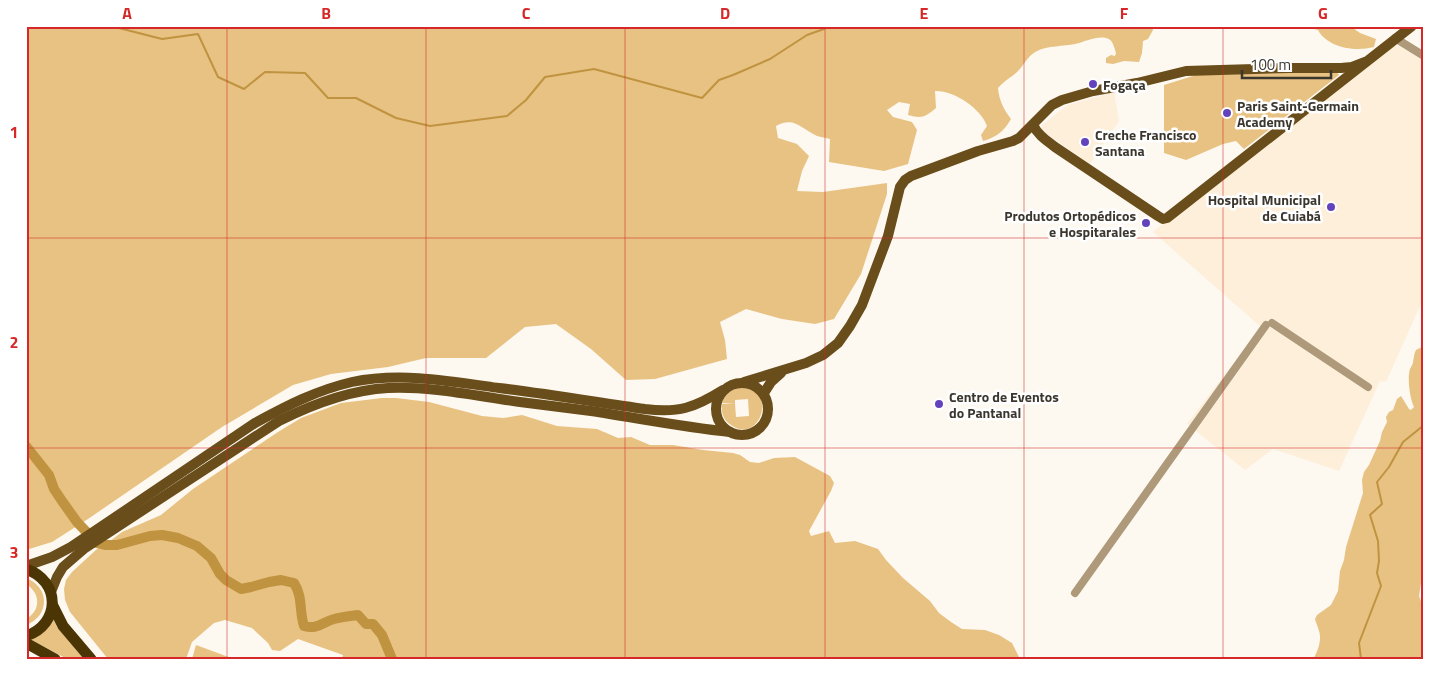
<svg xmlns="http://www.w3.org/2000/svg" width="1450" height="685" font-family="'Titillium Web',sans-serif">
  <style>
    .built { fill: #fdefda }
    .green { fill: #e8c282 }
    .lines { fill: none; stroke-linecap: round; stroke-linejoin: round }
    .stream { stroke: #c09340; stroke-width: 2 }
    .river { stroke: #c09340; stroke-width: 10 }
    .minor { stroke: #ae9a7a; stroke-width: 8 }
    .major { stroke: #694d1a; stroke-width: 10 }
    .highway { stroke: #4c3505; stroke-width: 11 }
    .grid { fill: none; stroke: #d62828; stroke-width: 1; stroke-opacity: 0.55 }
    .poi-dot { fill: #6243bb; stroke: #fff; stroke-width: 2 }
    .labels { text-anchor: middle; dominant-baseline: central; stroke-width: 5; stroke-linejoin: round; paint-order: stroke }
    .poi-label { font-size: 14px; font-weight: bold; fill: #3b362e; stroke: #fff; text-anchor: start }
    .neatline { fill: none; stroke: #d62828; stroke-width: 2 }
    .grid-label { font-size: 16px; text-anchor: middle; font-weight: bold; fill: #d62828 }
  </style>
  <rect width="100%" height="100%" fill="#fdf8f0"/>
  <g class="built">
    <path d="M1400,46l24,15v236l-38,85 -6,-1 -41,90 -66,-22 -28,21 -58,-46 74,-97 -108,-95 235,-185z"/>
    <path d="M1114,92l5,29 -29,43 -49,-34 1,-5 26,-20z"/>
  </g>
  <g class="green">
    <path d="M26,26h1125l2,4 -5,9 -5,2 -1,12 -3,9 -15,-1 -11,3 -7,-1v-5l5,-3 4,1 1,-3c-2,-6 -3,-14 -10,-15 -10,-2 -21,4 -31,6 -11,2 -28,2 -38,7 -11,6 -12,14 -21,22 -6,5 -12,8 -18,15 1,12 6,22 13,31 -7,12 -14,18 -28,22l-2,-6 6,-9c-6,-18 -34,-36 -52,-35l1,17c-11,9 -14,11 -28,7l2,-11 -11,-2 -12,8 6,7 19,5 5,8 -9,34 -24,7 -55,-9 1,-23c-4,-1 -9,-2 -13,-3 -16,-7 -22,-20 -41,-10l2,12 19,6 12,12 -7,15 -5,20 26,1 64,-9v11l-26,80 -27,45 -19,5 -33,-5 -36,-10 -26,13 5,18 2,19 -72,20 -29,1 -35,-31 -35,-25 -31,3 -39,31h-60l-38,9 -57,7 -38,11 -71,42 -134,92 -36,23 -26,8z"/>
    <path d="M1303,26h47l10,7 16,6 -2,8c-19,5 -46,1 -56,-17z"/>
    <path d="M1332,72h5l2,3 -95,74 -8,-8 -13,3 -37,16 -22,-7v-68l32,-10z"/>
    <path d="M1424,346v211l-1,12 -4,27 5,13v50h-111c5,-7 9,-20 6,-28 -1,-4 -3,-8 -4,-12l2,-4 14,-10 7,-14 2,-20 4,-11 2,-13 17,-54 -1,-13 2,-8 5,-7 11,-24 2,-9 5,-10 -1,-5 3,-5 4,-2 4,-11 4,-3 8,13 2,1 3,-3c-4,-8 -7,-29 -4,-38 1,-2 3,-5 3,-7 1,-5 1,-8 3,-12z"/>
    <path d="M739,388c41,-2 21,58 -8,37 -8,-5 -10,-13 -9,-21l13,-1 1,14 13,-1 -1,-17 -13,1v3h-13c3,-8 8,-13 17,-15z"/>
    <path d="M382,398h14l33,4 53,14 21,2 19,-3 35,11 40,3 21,9 13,-1 19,8h23l30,5 30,3 7,2 10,7 9,1 15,-5 21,-1 35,19 4,7 -3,8 -22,40 2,5 18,-5 6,12 20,-2 23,8 8,11 17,18 27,23 9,12 12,9 11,7 23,1 14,5 13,8 8,16h-678l1,-4 -45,-16 -18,12 -8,-1 -4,-7 -16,-15 -27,-8 -11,3 -22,19 -6,17h-78l-38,-47 -5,-12 -1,-11 2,-9 6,-8 25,-23 12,-7 13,-10 39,-17 32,-26 85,-57 23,-14 40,-15z"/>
    <path d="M26,578c24,9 24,38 0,47v-6c15,-8 15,-26 0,-35z"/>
    <path d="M53,618l4,9 27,32h-17l-39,-21z"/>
    <path d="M196,645l38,14h-42z"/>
  </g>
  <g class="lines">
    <g class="stream">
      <path d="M118,26l1,2 43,11 36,-5 20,43 26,12 21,-17 40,1 23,25h28l40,20 34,8 77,-10 19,-16 19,-23 49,-8 108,29 17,-18 14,-5 37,-16 37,-24 17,-6 5,-3"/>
      <path d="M1361,659l-2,-16 22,-57 -4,-13 2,-12 -1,-20 -8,-26 12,-11 -5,-22 12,-15 14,-25 21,-17"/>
    </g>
    <path class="river" d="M26,446l23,29 5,14 8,12 15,21 20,21 8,2h12l33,-9 12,-1 16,3 19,8 14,12 9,16 6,6 15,9 10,-2 18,-5 12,-2 13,3c9,14 5,28 10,43 14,4 18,-4 30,-7 7,-2 16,-3 24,-4l8,9h7l9,11 10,24"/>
    <g class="minor">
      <path d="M1395,38l29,18"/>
      <path d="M1272,323l96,64"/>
      <path d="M1075,593l191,-268"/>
    </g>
    <g class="major">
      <path d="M1033,125c5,10 13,15 22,22l103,69 5,3 4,-1 245,-192"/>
      <path d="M744,382l62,-19 17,-8 15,-12 12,-17 12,-21 26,-69 12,-49 5,-7 6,-4 67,-25 35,-10 6,-3 33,-33 10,-5 31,-9 44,-8 49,-12 103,-3h52l11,-1 13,-5"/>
      <circle cx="742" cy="409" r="26"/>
      <path d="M764,393l7,-11 10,-9"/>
      <path d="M26,566l26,-9 19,-10 184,-124c31,-17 62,-33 97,-41 48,-10 98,-1 147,6 49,6 97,14 146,21 34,4 49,-1 78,-19"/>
      <path d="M51,592l6,-15 6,-10 22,-19 194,-127c34,-17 70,-31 109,-33 44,-2 88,8 132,14 23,3 47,6 71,9 46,7 92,16 139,21"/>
    </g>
    <g class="highway">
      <path d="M26,569c35,12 35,55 0,67"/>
      <path d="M53,606l10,20 28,33"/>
      <path d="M26,643l29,16"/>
    </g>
  </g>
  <path class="grid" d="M227,26v633M426,26v633M625,26v633M825,26v633M1024,26v633M1223,26v633M26,238h1398M26,448h1398"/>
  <g class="poi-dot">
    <circle cx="1093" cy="84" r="5"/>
    <circle cx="1227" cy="113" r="5"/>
    <circle cx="1085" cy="142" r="5"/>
    <circle cx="1331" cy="207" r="5"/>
    <circle cx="1146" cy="223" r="5"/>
    <circle cx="939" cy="404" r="5"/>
  </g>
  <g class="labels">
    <g class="poi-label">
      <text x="1103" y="84">Fogaça</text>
      <text x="1237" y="105">Paris Saint-Germain<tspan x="1237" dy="16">Academy</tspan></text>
      <text x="1095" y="134">Creche Francisco<tspan x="1095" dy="16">Santana</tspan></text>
      <text x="1321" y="199" text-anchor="end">Hospital Municipal<tspan x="1321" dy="16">de Cuiabá</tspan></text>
      <text x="1136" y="215" text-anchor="end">Produtos Ortopédicos<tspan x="1136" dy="16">e Hospitarales</tspan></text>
      <text x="949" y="396">Centro de Eventos<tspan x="949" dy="16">do Pantanal</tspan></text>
    </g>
  </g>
  <rect width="1450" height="685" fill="none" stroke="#ffffff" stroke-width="55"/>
  <path d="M1242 70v8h89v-8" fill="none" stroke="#3b362e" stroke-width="2.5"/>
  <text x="1250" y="70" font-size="15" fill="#3b362e" stroke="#ffffff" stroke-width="4" paint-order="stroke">100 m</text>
  <rect x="28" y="28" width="1394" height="630" class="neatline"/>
  <g class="grid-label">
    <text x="127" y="19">A</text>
    <text x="326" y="19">B</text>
    <text x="526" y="19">C</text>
    <text x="725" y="19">D</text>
    <text x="924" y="19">E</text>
    <text x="1124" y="19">F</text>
    <text x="1323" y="19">G</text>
    <text x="14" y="138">1</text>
    <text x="14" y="348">2</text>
    <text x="14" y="558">3</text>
  </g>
</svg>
